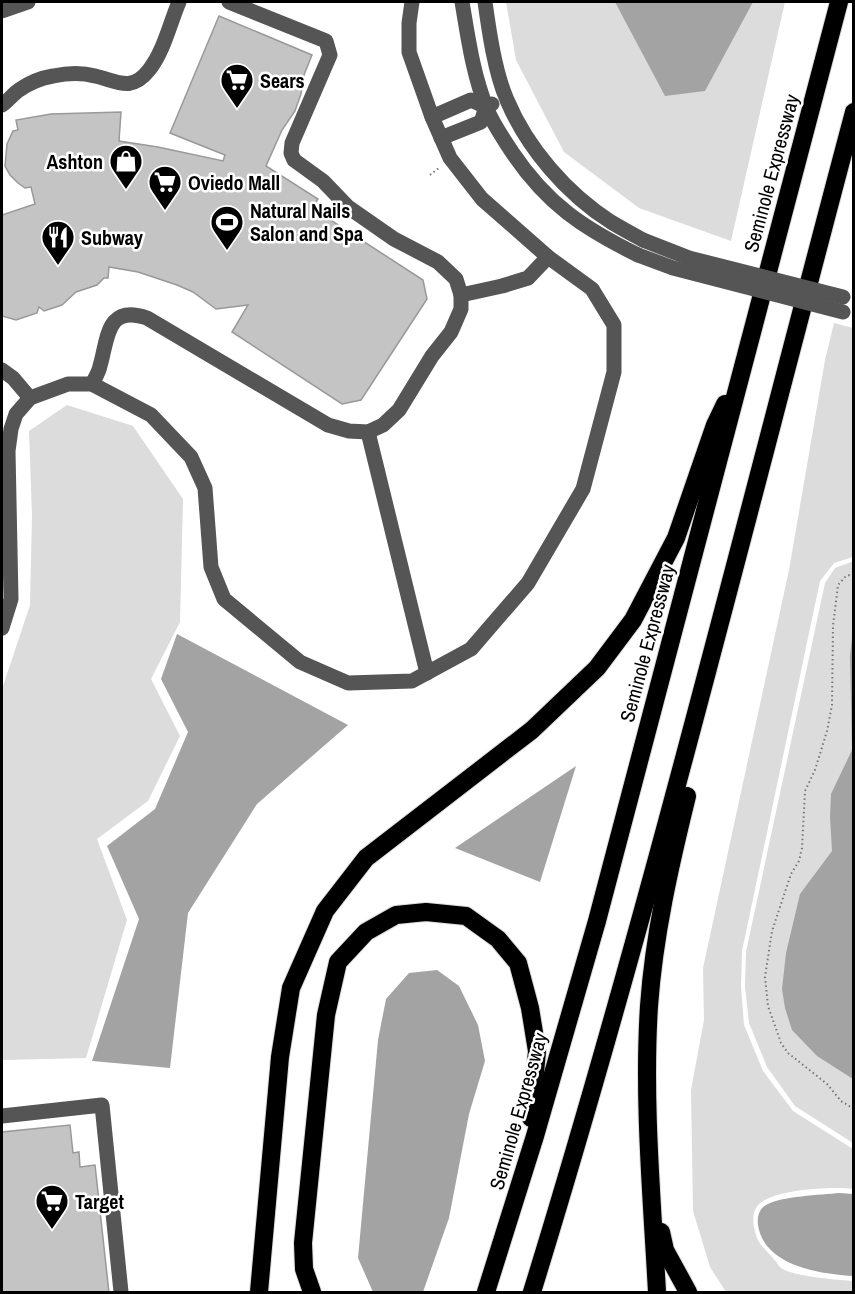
<svg xmlns="http://www.w3.org/2000/svg" width="855" height="1294" font-family="'Archivo Narrow',sans-serif">
  <style>
    .green { fill: #dcdcdc }
    .water { fill: #a3a3a3 }
    .building { fill: #c4c4c4; stroke: #999; stroke-width: 1.5 }
    .lines { fill: none; stroke-linecap: round; stroke-linejoin: round }
    .highway-casing { stroke: #dbdbdb; stroke-width: 20 }
    .path { stroke: #777; stroke-width: 2; stroke-dasharray: 1.5 3; stroke-linecap: butt }
    .minor { stroke: #555; stroke-width: 15 }
    .highway { stroke: #000; stroke-width: 18 }
    .minor-bridge { stroke: #555; stroke-width: 15 }
    .labels { text-anchor: middle; dominant-baseline: central; stroke-width: 5; stroke-linejoin: round; paint-order: stroke }
    .poi-label { font-size: 20px; font-weight: bold; fill: #000; stroke: #fff; text-anchor: start }
    .street-label { font-size: 20px; fill: #000; stroke: #fff }
  </style>
  <rect width="100%" height="100%" fill="#fff"/>
  <g class="green">
    <path d="M506,2h279l-54,239 -92,-33 -75,-56 -48,-92z"/>
    <path d="M834,323l19,5v229l-19,6 -14,18 -78,370 -1,36 3,38 19,46 30,40 60,38v40c-19,-3 -87,0 -97,19 -4,7 -3,16 -1,23 2,12 9,17 17,26 3,3 6,8 9,11 10,8 58,12 72,13v11h-127l-16,-25 -17,-56 -2,-121 13,-70 -1,-52 86,-398 36,-210z"/>
    <path d="M67,405l66,21 50,73 -3,123 -29,57 29,57 -32,65 -51,38 30,81 -41,138 -84,2v-371l28,-84 2,-89 -3,-85z"/>
    <path d="M851,562h3l-1,581 -58,-37 -28,-39 -18,-44 -4,-36 1,-35 79,-369 10,-15z"/>
  </g>
  <g class="water">
    <path d="M615,2h138l-48,89 -40,5z"/>
    <path d="M853,627v452l-36,-23 -25,-26 -7,-22 -3,-19 4,-36 14,-59 32,-43 -2,-34 1,-23 21,-44 -2,-94z"/>
    <path d="M177,634l171,91 -91,79 -69,109 -18,155 -78,-7 47,-142 -32,-73 48,-37 33,-77 -27,-53z"/>
    <path d="M576,766l-36,116 -85,-34z"/>
    <path d="M437,970l22,16 19,39 7,36 -16,53 -20,104 -26,74h-50l-15,-34 20,-218 8,-41 23,-26z"/>
    <path d="M840,1193l13,1v82c-33,-2 -89,-10 -95,-51 -1,-8 1,-16 8,-20 15,-9 55,-10 74,-12z"/>
  </g>
  <g class="building">
    <path d="M219,16l93,39 -8,20 -3,19 -6,17 -13,19 -16,36 52,33 -6,9 111,72 4,19 -66,101 -19,4 -110,-72 16,-27 -32,4 -23,-17 -16,-7 -39,-13 -29,-5 -1,11h-4l-7,7 -21,7 -14,13 -18,6 -5,-4 -2,6 -21,7 -14,-4v-101l33,-11 -4,-17 -6,1 -7,-5 -8,-8 -5,-9 2,-22 6,-13 5,-1 -2,-10 35,-6 70,-2 -2,29 39,6 65,14 2,-6 -55,-22z"/>
    <path d="M70,1125l3,28 6,-1 1,15 15,-2 14,128h-107v-161z"/>
  </g>
  <g class="lines">
    <defs>
      <g id="highway">
        <path d="M661,1232l4,18 23,42"/>
        <path d="M259,1292l21,-235 11,-69 34,-77 41,-53 166,-128 65,-62 36,-48 43,-82 39,-113 10,-21"/>
        <path d="M312,1292l-8,-23 -1,-26 23,-228 12,-53 28,-30 30,-17 30,-3 40,4 32,23 20,24 12,45 7,43 -6,67"/>
        <path d="M486,1292l49,-156 62,-215 242,-919"/>
        <path d="M532,1292c120,-389 217,-786 322,-1180"/>
        <path d="M657,1292c-5,-94 -14,-191 -8,-286 5,-71 21,-141 38,-210"/>
      </g>
    </defs>
    <use href="#highway" class="highway-casing"/>
    <g class="path">
      <path d="M430,175l10,-8"/>
      <path d="M854,574l-8,2 -8,9 -5,41 -1,79 -5,26 -12,39 -10,21 -3,57 -3,13 -8,13 -19,57 -7,46 3,29 13,37 7,10 39,31 14,17 13,8"/>
    </g>
    <g class="minor">
      <path d="M462,2c6,35 11,73 25,107 6,15 16,29 25,43 35,52 71,76 126,103"/>
      <path d="M485,2c4,29 10,71 22,98 20,48 60,94 104,122 10,6 21,12 32,18"/>
      <path d="M2,11l26,-9"/>
      <path d="M2,105c6,-4 11,-11 17,-15 10,-7 22,-12 34,-14 14,-3 28,-4 42,0 22,5 36,17 54,-6 15,-19 21,-47 30,-68"/>
      <path d="M432,117l39,-17 15,7 6,-3"/>
      <path d="M441,138l40,-16 5,-15"/>
      <path d="M461,295l41,-9 26,-8 20,-21"/>
      <path d="M2,370l11,8 17,20"/>
      <path d="M92,384c3,-6 7,-12 8,-18 8,-27 6,-62 47,-48l181,107 21,6 19,1 15,-7 16,-15 33,-54 19,-24 10,-23v-14l-5,-16 -18,-17 -44,-23 -46,-32 -25,-26 -29,-21 -3,-7 1,-10 38,-88 -4,-14 -97,-39"/>
      <path d="M368,432l59,241"/>
      <path d="M2,628l9,-29 -3,-148 3,-22 5,-15 14,-16 38,-14h24l59,31 40,42 14,31 6,79 13,32 76,63 48,21 64,-2 59,-32 57,-66 55,-94 31,-117v-47l-22,-36 -44,-32 -66,-58 -32,-41 -18,-41 -23,-65v-29l3,-21"/>
      <path d="M2,1116l100,-11 19,187"/>
    </g>
    <use href="#highway" class="highway"/>
    <g class="minor-bridge">
      <path d="M643,240l46,18 154,39"/>
      <path d="M638,255l35,13 170,44"/>
    </g>
  </g>
  <defs>
    <symbol id="supermarket-pin" viewBox="-11 -11 22 30"><path d="M0 17L-7.5 6A9.5 9.5 0 1 1 7.5 6Z" fill="#000" stroke="#fff"/><path d="M-6-5.5h2.5l.6 2H6L4.5 2H-2.5L-4.4-4H-6ZM-1.5 3.2a1.3 1.3 0 1 0 .1 0ZM3 3.2a1.3 1.3 0 1 0 .1 0Z" fill="#fff"/></symbol>
    <symbol id="shop-pin" viewBox="-11 -11 22 30"><path d="M0 17L-7.5 6A9.5 9.5 0 1 1 7.5 6Z" fill="#000" stroke="#fff"/><path d="M-5-2.5h2.3a2.7 3.5 0 0 1 5.4 0H5L5.5 6h-11ZM-1.5-2.5h3a1.5 2.3 0 0 0-3 0Z" fill="#fff"/></symbol>
    <symbol id="stadium-pin" viewBox="-11 -11 22 30"><path d="M0 17L-7.5 6A9.5 9.5 0 1 1 7.5 6Z" fill="#000" stroke="#fff"/><path d="M0-5a6.5 5 0 1 0 0 10a6.5 5 0 1 0 0-10ZM-3.5-1.8h7v3.6h-7Z" fill="#fff"/></symbol>
    <symbol id="restaurant-pin" viewBox="-11 -11 22 30"><path d="M0 17L-7.5 6A9.5 9.5 0 1 1 7.5 6Z" fill="#000" stroke="#fff"/><path d="M-5-6h1v4h1v-4h1v4h1v-4h1v5L-1.5 .5V6h-2V.5L-5-1ZM5-6V6H3V1.5H1.5Q1.5-4 5-6Z" fill="#fff"/></symbol>
  </defs>
  <g fill-rule="evenodd">
    <use href="#supermarket-pin" x="218" y="61" width="38" height="52"/>
    <use href="#shop-pin" x="107" y="142" width="38" height="52"/>
    <use href="#supermarket-pin" x="146" y="163" width="38" height="52"/>
    <use href="#stadium-pin" x="208" y="203" width="38" height="52"/>
    <use href="#restaurant-pin" x="39" y="218" width="38" height="52"/>
    <use href="#supermarket-pin" x="33" y="1182" width="38" height="52"/>
  </g>
  <g class="labels">
    <g class="poi-label">
      <text x="260" y="80">Sears</text>
      <text x="103" y="161" text-anchor="end">Ashton</text>
      <text x="188" y="182">Oviedo Mall</text>
      <text x="250" y="210">Natural Nails<tspan x="250" dy="23">Salon and Spa</tspan></text>
      <text x="81" y="237">Subway</text>
      <text x="75" y="1201">Target</text>
    </g>
    <g class="street-label">
      <text transform="translate(771 173) rotate(-75)">Seminole Expressway</text>
      <text transform="translate(647 643) rotate(-75)">Seminole Expressway</text>
      <text transform="translate(518 1111) rotate(-74)">Seminole Expressway</text>
    </g>
  </g>
  <rect width="855" height="1294" fill="none" stroke="#000000" stroke-width="6"/>
</svg>
